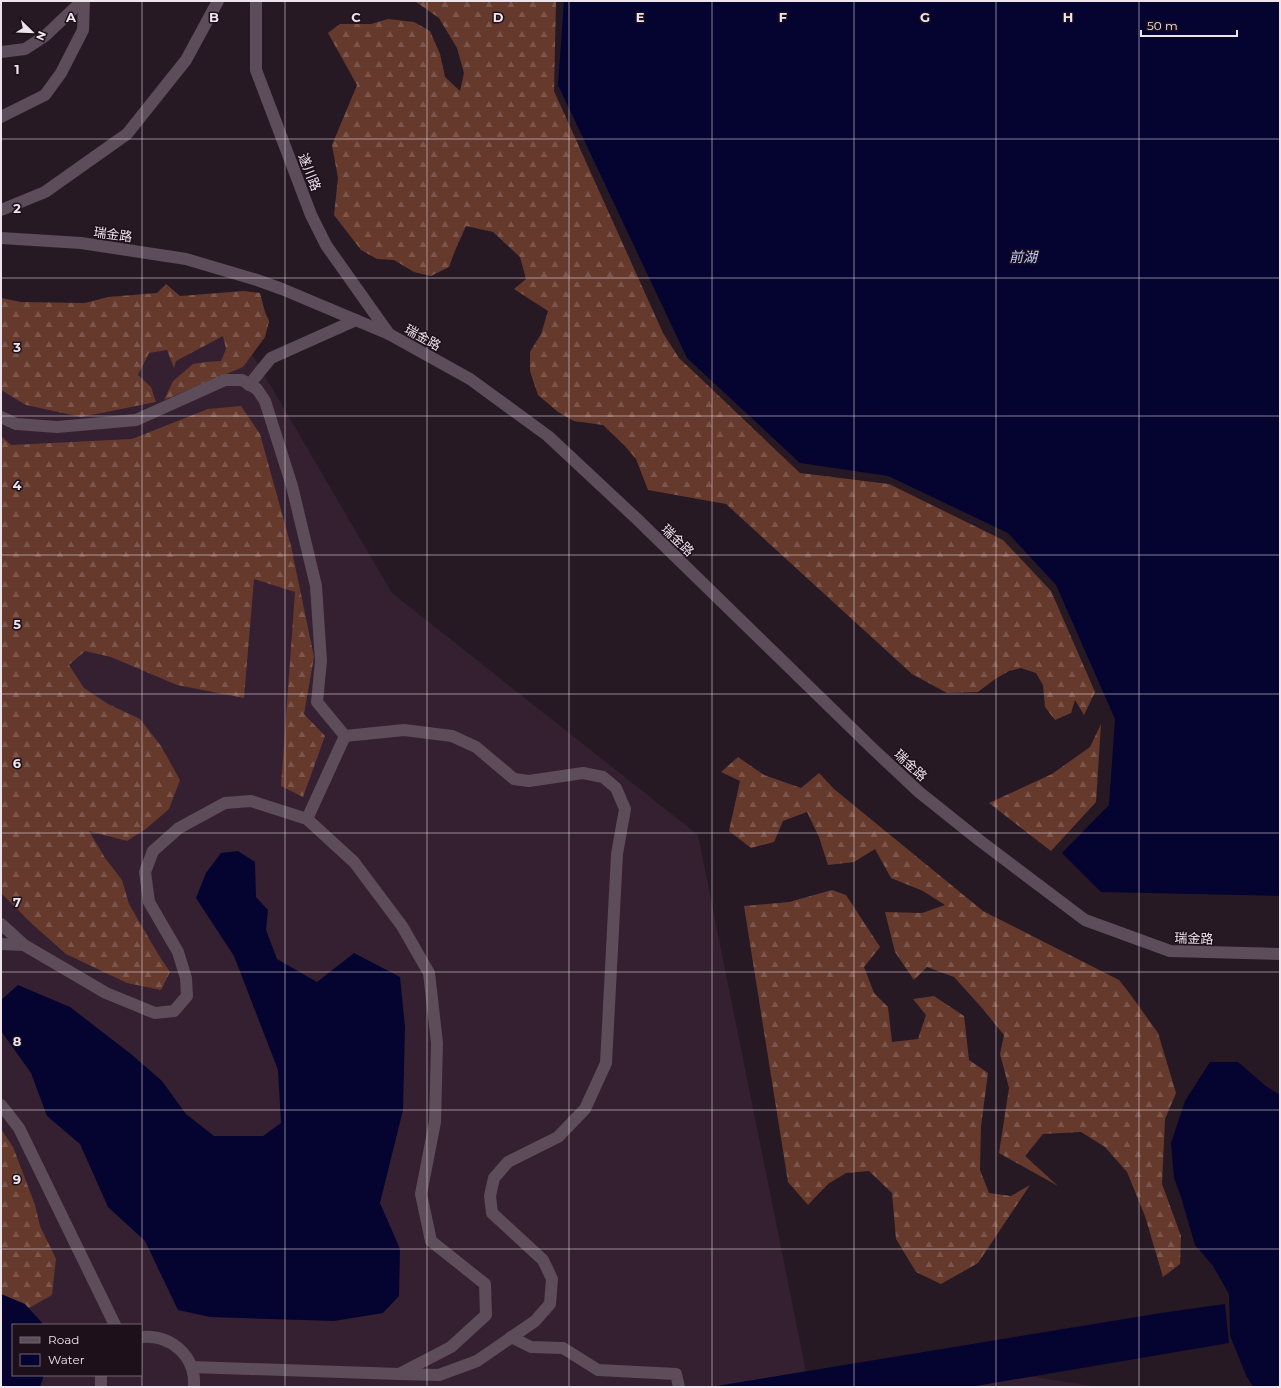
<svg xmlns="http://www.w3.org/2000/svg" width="1281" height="1388" font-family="Montserrat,'Noto Sans SC',sans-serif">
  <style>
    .built { fill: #342030; fill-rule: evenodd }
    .forest { fill: url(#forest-firs) }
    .water { fill: #050431 }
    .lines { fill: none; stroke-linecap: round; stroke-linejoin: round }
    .minor { stroke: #5d4c5a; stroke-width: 12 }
    .grid { fill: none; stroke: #eee4ec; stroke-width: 1; stroke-opacity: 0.55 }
    .labels { text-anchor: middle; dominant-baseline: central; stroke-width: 3; stroke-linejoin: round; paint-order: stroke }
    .street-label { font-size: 13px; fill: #eee4ec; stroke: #1e101b }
    .water-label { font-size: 14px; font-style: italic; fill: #beccfd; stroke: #1e101b }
    .grid-label { font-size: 13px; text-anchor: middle; font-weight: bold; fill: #eee4ec; stroke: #1e101b; stroke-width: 3; stroke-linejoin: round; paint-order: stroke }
  </style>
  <defs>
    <pattern id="forest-firs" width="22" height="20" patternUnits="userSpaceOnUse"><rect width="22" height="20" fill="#66392d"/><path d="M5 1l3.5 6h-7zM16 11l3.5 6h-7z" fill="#7c564c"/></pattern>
  </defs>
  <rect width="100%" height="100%" fill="#271924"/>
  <g class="built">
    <path d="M222,303l170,290 306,242 111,552h-808v-1046zM13,1325h128v50h-128z"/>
    <path d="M1015,1374l84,13h-160z"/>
  </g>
  <g class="forest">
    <path d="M394,1h162l-2,90 109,242 16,25 121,115 89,11 114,56 48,51 44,101 -11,23 -9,-15 -4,13 -16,7 -10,-13 -2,-22 -7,-12 -15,-5 -12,3 -14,8 -17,13 -31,1 -35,-19 -186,-170 -78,-14 -12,-31 -12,-14 -21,-20 -29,-4 -16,-9 -20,-17 -8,-24v-19l11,-18 7,-23 -34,-22 12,-10 -6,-22 -27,-25 -27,-6 -12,27 -5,14 -18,9 -17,-4 -20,-12 -17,-1 -16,-9 -27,-35 4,-37 -6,-33 25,-60 -29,-52 12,-9h31l17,-5 26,3 16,9 10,23 5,23 15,14 4,-18 -7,-25 -18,-30 -23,-16h-23z"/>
    <path d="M166,284l14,12 64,-5 16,2 5,19 4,9 -4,16 -22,30 -79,33 9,-19 20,-17 13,-2 15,-1 5,-12 -3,-13 -47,25 -2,7 -7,-18 -18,3 -11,22 13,12 5,15 -75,15 -55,-12 -25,-15v-92l20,4 64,1 23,-6 49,-4z"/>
    <path d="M241,406l19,28 31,112 23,111 -10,57 21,22 -22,61 -22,-11 14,-194 -41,-13 -10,119 -67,-13 -66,-28 -26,-6 -16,14 15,23 24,16 32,15 21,27 19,34 -11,29 -22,19 -20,13 -38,-10 16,27 17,22 7,24 29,50 12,18 -9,18 -34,-7 -61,-29 -35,-31 -30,-30v-457l10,9 121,-6 76,-30z"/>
    <path d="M1101,724l-5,78 -45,49 -62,-48 63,-29 38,-27z"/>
    <path d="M738,757l26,18 37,13 18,-15 15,16 149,122 136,69 11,14 28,39 18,60 -11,26 -3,65 19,52 -1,28 -17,13 -18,-61 -18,-44 -22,-25 -24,-15 -38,2 -18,22 33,30 -59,-33 10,-65 -9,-34 4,-19 -22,-27 -28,-31 -27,-10 -13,13 -19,-28 -10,-40 37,1 23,-8 -22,-14 -32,-13 -16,-29 -21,13 -26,3 -9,-28 -12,-25 -24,9 -9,21 -23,6 -22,-17 11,-50 -19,-9z"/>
    <path d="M832,890l14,5 34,52 -16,20 10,26 14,14 4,35 26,-3 8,-24 -13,-16 21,-3 30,20 5,44 19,13 -7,53 -1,44 9,23 22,3 19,-11 -52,78 -37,21 -25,-12 -20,-33 -4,-46 -23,-22 -23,2 -18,11 -20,21 -20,-23 -44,-276 45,-4z"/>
    <path d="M1,1129l12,18 22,58 5,21 16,33 -4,36 -37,21 -14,1z"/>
  </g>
  <g class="water">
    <path d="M564,1h716v895l-179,-4 -39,-39 47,-48 6,-86 -59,-134 -48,-52 -120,-57 -88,-13 -113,-105 -129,-273z"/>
    <path d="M238,851l17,11 1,35 12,13 -2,20 11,29 40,23 37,-29 46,24 5,50 -2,83 -23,93 20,46 -1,47 -16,17 -49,8 -124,-4 -32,-7 -33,-69 -37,-34 -28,-63 -33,-28 -16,-43 -30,-42v-31l17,-15 52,22 61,47 31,27 24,33 28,22h49l18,-13 -3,-53 -44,-114 -38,-58 10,-25 15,-20z"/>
    <path d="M1210,1062h28l29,25 13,8v292h-27l-7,-12 -16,-39 -1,-42 -16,-28 -18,-21 -14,-48 -7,-19 -3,-35 14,-42z"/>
    <path d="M1,1294l24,10 19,21h-31v50h31l-4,12h-39z"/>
    <path d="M1225,1304l4,39 -259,44h-260l451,-74z"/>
  </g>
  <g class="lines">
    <g class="minor">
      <path d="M256,1v69l55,145 15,30 63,89"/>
      <path d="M1,52l24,-3 20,-13 37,-35"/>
      <path d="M1,117l44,-22 16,-22 22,-43 1,-29"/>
      <path d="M1,210l44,-18 82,-58 59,-74 32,-59"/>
      <path d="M1,238l80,5 105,16 71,21 25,9 107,45 81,45 78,57 90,84 234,228 47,44 60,48 106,80 85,31 110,3"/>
      <path d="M249,385l22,-27 85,-38"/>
      <path d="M1,417l15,7 41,3 79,-7 89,-40h17l15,9 8,12 27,85 24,100 5,75 -4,41 28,34 59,-6 48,6 24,11 38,32 15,2 54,-8 20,4 13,11 9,21 -8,45 -11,209 -21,46 -27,28 -50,25 -14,16 -4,18 2,17 51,47 9,19 -2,25 -15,17 -58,40 -38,14 -40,-1"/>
      <path d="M307,819l38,-83"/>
      <path d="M1,924l23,21"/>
      <path d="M1,944l23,1 82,48 49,20 19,-2 13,-15 -1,-18 -8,-26 -29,-50 -4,-30 8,-21 26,-23 46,-25 26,-2 56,18 47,43 48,64 27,47 8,70 -2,79 -14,72 10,47 54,43 1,31 -35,32 -52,27 -207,-7"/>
      <path d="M1,1105l18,23 96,197"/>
      <path d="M141,1337c30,-3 55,19 53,50"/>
      <path d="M511,1337l20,10 32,1 35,22 78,4 3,13"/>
      <path d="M101,1387v-12"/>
    </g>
  </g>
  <path class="grid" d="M142,1v1386M285,1v1386M427,1v1386M569,1v1386M712,1v1386M854,1v1386M996,1v1386M1139,1v1386M1,139h1279M1,278h1279M1,416h1279M1,555h1279M1,694h1279M1,833h1279M1,972h1279M1,1110h1279M1,1249h1279"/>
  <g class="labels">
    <g class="street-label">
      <text transform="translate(310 172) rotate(69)">遂川路</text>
      <text transform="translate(113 234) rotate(8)">瑞金路</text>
      <text transform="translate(423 337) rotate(29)">瑞金路</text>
      <text transform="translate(678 540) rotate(44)">瑞金路</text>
      <text transform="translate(911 765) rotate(43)">瑞金路</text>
      <text transform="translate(1194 938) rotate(2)">瑞金路</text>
    </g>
    <g class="water-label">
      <text x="1023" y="257">前湖</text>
    </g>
  </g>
  <g class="grid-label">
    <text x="71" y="22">A</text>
    <text x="214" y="22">B</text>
    <text x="356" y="22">C</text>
    <text x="498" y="22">D</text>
    <text x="640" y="22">E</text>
    <text x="783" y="22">F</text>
    <text x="925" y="22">G</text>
    <text x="1068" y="22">H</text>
    <text x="17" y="74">1</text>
    <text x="17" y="213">2</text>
    <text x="17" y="352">3</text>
    <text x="17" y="490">4</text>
    <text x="17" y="629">5</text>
    <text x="17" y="768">6</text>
    <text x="17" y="907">7</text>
    <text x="17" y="1046">8</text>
    <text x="17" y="1184">9</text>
  </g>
  <rect width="1281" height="1388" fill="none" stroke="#eee4ec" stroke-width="4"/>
  <rect x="12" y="1324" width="130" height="52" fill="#1e101b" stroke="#71656f"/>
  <rect x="20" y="1337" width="20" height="6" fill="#5d4c5a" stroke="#71656f"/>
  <text x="48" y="1344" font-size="12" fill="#eee4ec">Road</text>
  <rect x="20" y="1354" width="20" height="12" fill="#050431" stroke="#71656f"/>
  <text x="48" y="1364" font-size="12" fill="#eee4ec">Water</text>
  <g transform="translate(32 32) rotate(113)" stroke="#1e101b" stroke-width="3" paint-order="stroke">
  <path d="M0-3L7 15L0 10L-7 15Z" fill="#eee4ec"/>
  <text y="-6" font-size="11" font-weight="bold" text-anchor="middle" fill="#eee4ec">N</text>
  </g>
  <path d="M1141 30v6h96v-6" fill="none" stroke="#eee4ec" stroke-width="2"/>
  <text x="1147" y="30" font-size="12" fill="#eee4ec" stroke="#1e101b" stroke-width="3" paint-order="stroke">50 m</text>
</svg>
